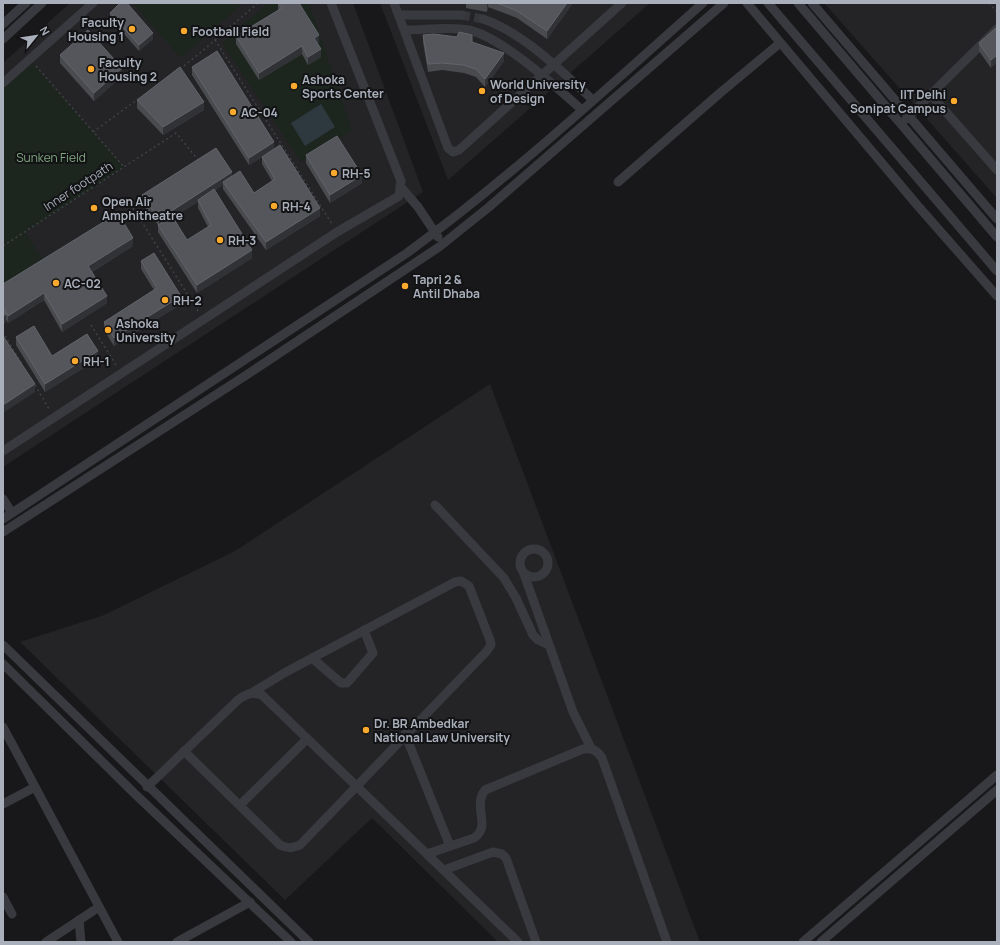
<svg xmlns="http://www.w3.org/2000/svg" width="1000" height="945" font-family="Manrope,sans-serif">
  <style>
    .built { fill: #242427 }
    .green { fill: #1d261e }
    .water { fill: #2d383f }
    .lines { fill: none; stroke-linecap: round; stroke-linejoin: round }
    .minor-tunnel { stroke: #35363a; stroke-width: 9; stroke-dasharray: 9 4.5; stroke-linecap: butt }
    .path { stroke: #3e4146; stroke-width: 1.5; stroke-dasharray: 2 3; stroke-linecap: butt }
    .minor { stroke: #393a3f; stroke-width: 9 }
    .wall { fill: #494b4f; fill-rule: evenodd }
    .shaded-wall { fill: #313235 }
    .building { fill: #54565b; stroke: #61646a }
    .poi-dot { fill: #fcaa2e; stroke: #131315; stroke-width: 1.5 }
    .labels { text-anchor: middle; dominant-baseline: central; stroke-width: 4; stroke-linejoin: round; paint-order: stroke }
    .poi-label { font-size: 12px; font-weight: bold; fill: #a9b0bb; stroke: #131315; text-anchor: start }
    .park-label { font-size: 12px; fill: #7fa77f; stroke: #131315 }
    .street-label { font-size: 12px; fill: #a9b0bb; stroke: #131315 }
  </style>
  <rect width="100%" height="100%" fill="#18181a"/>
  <g class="built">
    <path d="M70,3h283l70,189 -420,275v-404z"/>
    <path d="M380,3h270l-202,177z"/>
    <path d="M997,3v195l-172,-194z"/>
    <path d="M490,384l210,558h-202l-126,-124 -87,82 -265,-258 84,-27 131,-64z"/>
  </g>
  <g class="green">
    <path d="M132,3h111l-62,55z"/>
    <path d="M268,3h41l43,127 -51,32 -79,-119z"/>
    <path d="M30,60l94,107 -99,65 20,31 -42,29v-209z"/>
  </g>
  <path class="water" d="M321,104l14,23 -30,19 -14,-23z"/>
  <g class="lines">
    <path class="minor-tunnel" d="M461,15l22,4"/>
    <g class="path">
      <path d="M989,3l8,9"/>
      <path d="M215,40l117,184"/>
      <path d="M36,66l88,101"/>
      <path d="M180,69l20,-16 58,-50"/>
      <path d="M93,132l48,-35"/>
      <path d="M133,208l65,103"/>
      <path d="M119,216l23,-15"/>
      <path d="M3,246l173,-113 23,28"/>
      <path d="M91,325l25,40"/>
      <path d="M5,336l18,30"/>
      <path d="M35,385l14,24"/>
    </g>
    <g class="minor">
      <path d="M394,3l54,145 5,4 6,-2 163,-147"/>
      <path d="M747,3l171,203 79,90"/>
      <path d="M768,3l229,268"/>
      <path d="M798,3l199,234"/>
      <path d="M812,3l185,216"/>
      <path d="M399,15h62"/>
      <path d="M483,19c41,14 78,52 110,81"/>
      <path d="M3,24l23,-21"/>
      <path d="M405,30c21,0 43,-4 64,0 34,8 86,56 113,80"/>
      <path d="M3,39l39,-36"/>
      <path d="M3,83l90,-80"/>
      <path d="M931,95l66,75"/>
      <path d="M906,119l91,-90"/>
      <path d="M618,182l102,-89 60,-50"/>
      <path d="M400,186l18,21 20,30"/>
      <path d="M3,451l334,-219 62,-36 2,-15 -70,-178"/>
      <path d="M3,499l9,14"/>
      <path d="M435,505l69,73 12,20 17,37 5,5 11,5"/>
      <path d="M3,519l404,-266c104,-76 200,-165 296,-250"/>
      <path d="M3,532l245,-158 191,-127 50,-40 235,-204"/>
      <circle cx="534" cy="563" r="14"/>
      <path d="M524,574l49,138 18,36"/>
      <path d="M3,645l306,297"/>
      <path d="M312,658l29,25h6l26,-30 -9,-23"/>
      <path d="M3,664l131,129 157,149"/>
      <path d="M3,727l115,215"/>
      <path d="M405,734l45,112"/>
      <path d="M184,751l96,94c8,4 12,3 20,0l186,-193 5,-7 -1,-5 -21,-54 -8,-5 -6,1 -169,90 -33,20"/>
      <path d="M147,787l91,-87c9,-7 14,-8 24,-5l256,247"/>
      <path d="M3,804l32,-17"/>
      <path d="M240,805l67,-66"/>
      <path d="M427,854l47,-16c18,-12 -2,-31 11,-48l98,-41c9,-1 14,1 19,9l65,184"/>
      <path d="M444,870l49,-18 9,2 4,4 30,84"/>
      <path d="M3,897l9,17"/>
      <path d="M79,920l2,22"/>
      <path d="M46,942l53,-35"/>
      <path d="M177,942l73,-40"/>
      <path d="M803,942l194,-167"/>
      <path d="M821,942l176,-152"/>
    </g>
  </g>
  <g class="wall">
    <path d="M278,3h21l20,39 -2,1 4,14 -13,8 -6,-11 -43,26 -23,-36v-8l42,-26z"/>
    <path d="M466,3h107l-26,36 -30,-21 -29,-11 -1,5 -21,-4z"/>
    <path d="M110,13l43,26 -14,12 -29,-33z"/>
    <path d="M997,27l-6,41 -12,-17v-8z"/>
    <path d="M423,35l49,7 32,19 -19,26 -9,-10 -12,-4 -22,-3 -14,2 -5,-30z"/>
    <path d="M60,55l62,21 -28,25 -34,-38z"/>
    <path d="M192,67l82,82 46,67 -54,34 -43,-61v-4l-8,5 37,68 -55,35 -39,-61v-7l-16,-22v-8l90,-19 22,17 18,-12 -10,-17v-7l-13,8 -57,-90zM198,202v6l10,19 -21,13 -14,-23z"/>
    <path d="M137,100l67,10 -41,25 -26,-27z"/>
    <path d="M306,155l56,28 -32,20 -24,-40z"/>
    <path d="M133,246l-41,26 15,31 -45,29 -18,-32 -36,23 -2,-4v3l-3,2v-40z"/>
    <path d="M141,261l40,43 -67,42 -10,-16v-8l50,-32 -13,-21z"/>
    <path d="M16,337l36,19 46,3 -53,33 -29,-47z"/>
  </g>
  <g class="shaded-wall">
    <path d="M487,3h1v4l-1,5z"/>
    <path d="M567,3h6l-26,36v-8z"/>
    <path d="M153,33v6l-14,12v-6z"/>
    <path d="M319,35v7l-5,3v-7z"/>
    <path d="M302,46v8l-43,26v-7z"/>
    <path d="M321,49v8l-13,8v-8z"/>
    <path d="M504,53v8l-19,26v-8z"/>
    <path d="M997,55v8l-6,5v-8z"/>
    <path d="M122,68v8l-28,25v-8z"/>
    <path d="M204,102v8l-41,25v-8z"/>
    <path d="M274,142v8l-25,15v-7z"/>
    <path d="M232,172v8l-9,2v3l-25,16v-1v2l-39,25v-8z"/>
    <path d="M362,175v8l-32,20v-8z"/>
    <path d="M320,208v8l-54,34v-8z"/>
    <path d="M133,238v8l-45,28v-8z"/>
    <path d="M252,250v8l-55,35v-8z"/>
    <path d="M44,293v7l-36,23v-7z"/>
    <path d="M107,296v7l-45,29v-8z"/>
    <path d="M181,296v8l-67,42v-8z"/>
    <path d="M6,314v8l-3,2v-8z"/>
    <path d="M98,351v8l-53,33v-8z"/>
    <path d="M35,384v8l-32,21v-8z"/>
  </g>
  <g class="building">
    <path d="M120,3h7l26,30 -14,12 -29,-32z"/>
    <path d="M278,3h21l20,32 -5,3 7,11 -13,8 -6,-11 -43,27 -23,-37 46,-28z"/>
    <path d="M497,3h70l-20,28 -30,-20z"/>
    <path d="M997,27v28l-6,5 -12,-17z"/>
    <path d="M88,30l34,38 -28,25 -34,-38z"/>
    <path d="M459,32l13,3v7l32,11 -19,26 -9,-10 -12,-4 -22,-2 -14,1 -5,-29 11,-1 23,3z"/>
    <path d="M217,51l57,91 -25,16 -57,-91z"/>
    <path d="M180,67l24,35 -41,25 -26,-27z"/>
    <path d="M337,136l25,39 -32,20 -24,-40z"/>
    <path d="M280,145l40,63 -54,34 -43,-60 17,-11 14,22 21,-14 -13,-22z"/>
    <path d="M216,148l16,24 -73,47 -17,-24z"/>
    <path d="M214,189l38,61 -55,35 -39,-60 14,-9 15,24 24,-15 -13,-25z"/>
    <path d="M118,213l15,25 -45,28 19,30 -45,28 -18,-31 -36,23 -5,-9v-23z"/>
    <path d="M154,253l27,43 -67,42 -10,-16 53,-34 -16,-27z"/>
    <path d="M3,310l3,4 -3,2z"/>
    <path d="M34,326l18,30 35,-22 11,17 -53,33 -29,-47z"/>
    <path d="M3,336l32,48 -32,21z"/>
  </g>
  <g class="poi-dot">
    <circle cx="132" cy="29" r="4"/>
    <circle cx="184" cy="31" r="4"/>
    <circle cx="91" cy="69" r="4"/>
    <circle cx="294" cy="86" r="4"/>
    <circle cx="482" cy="91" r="4"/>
    <circle cx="954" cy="101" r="4"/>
    <circle cx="233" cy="112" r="4"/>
    <circle cx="334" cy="173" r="4"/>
    <circle cx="274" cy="206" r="4"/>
    <circle cx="94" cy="208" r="4"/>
    <circle cx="220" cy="240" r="4"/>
    <circle cx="56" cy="283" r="4"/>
    <circle cx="405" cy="286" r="4"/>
    <circle cx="165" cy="300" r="4"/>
    <circle cx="108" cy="330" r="4"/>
    <circle cx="75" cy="361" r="4"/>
    <circle cx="366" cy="730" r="4"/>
  </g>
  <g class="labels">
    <g class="poi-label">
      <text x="124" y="22" text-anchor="end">Faculty<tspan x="124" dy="14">Housing 1</tspan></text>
      <text x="192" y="31">Football Field</text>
      <text x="99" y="62">Faculty<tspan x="99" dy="14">Housing 2</tspan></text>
      <text x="302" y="79">Ashoka<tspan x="302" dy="14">Sports Center</tspan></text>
      <text x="490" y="84">World University<tspan x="490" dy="14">of Design</tspan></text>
      <text x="946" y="94" text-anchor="end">IIT Delhi<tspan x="946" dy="14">Sonipat Campus</tspan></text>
      <text x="241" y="112">AC-04</text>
      <text x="342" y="173">RH-5</text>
      <text x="102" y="201">Open Air<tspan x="102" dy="14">Amphitheatre</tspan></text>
      <text x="282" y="206">RH-4</text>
      <text x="228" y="240">RH-3</text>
      <text x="413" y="279">Tapri 2 &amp;<tspan x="413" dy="14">Antil Dhaba</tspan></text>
      <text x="64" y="283">AC-02</text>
      <text x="173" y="300">RH-2</text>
      <text x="116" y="323">Ashoka<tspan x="116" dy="14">University</tspan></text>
      <text x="83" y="361">RH-1</text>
      <text x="374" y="723">Dr. BR Ambedkar<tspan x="374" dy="14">National Law University</tspan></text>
    </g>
    <g class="park-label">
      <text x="51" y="157">Sunken Field</text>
    </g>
    <g class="street-label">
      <text transform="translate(78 186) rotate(-33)">Inner footpath</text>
    </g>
  </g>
  <rect width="1000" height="945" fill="none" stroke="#a9b0bb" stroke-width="8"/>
  <g transform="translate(36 36) rotate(60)" stroke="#131315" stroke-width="3" paint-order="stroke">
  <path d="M0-3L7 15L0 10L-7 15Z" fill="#a9b0bb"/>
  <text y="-6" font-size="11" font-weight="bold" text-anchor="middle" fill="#a9b0bb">N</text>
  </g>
</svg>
